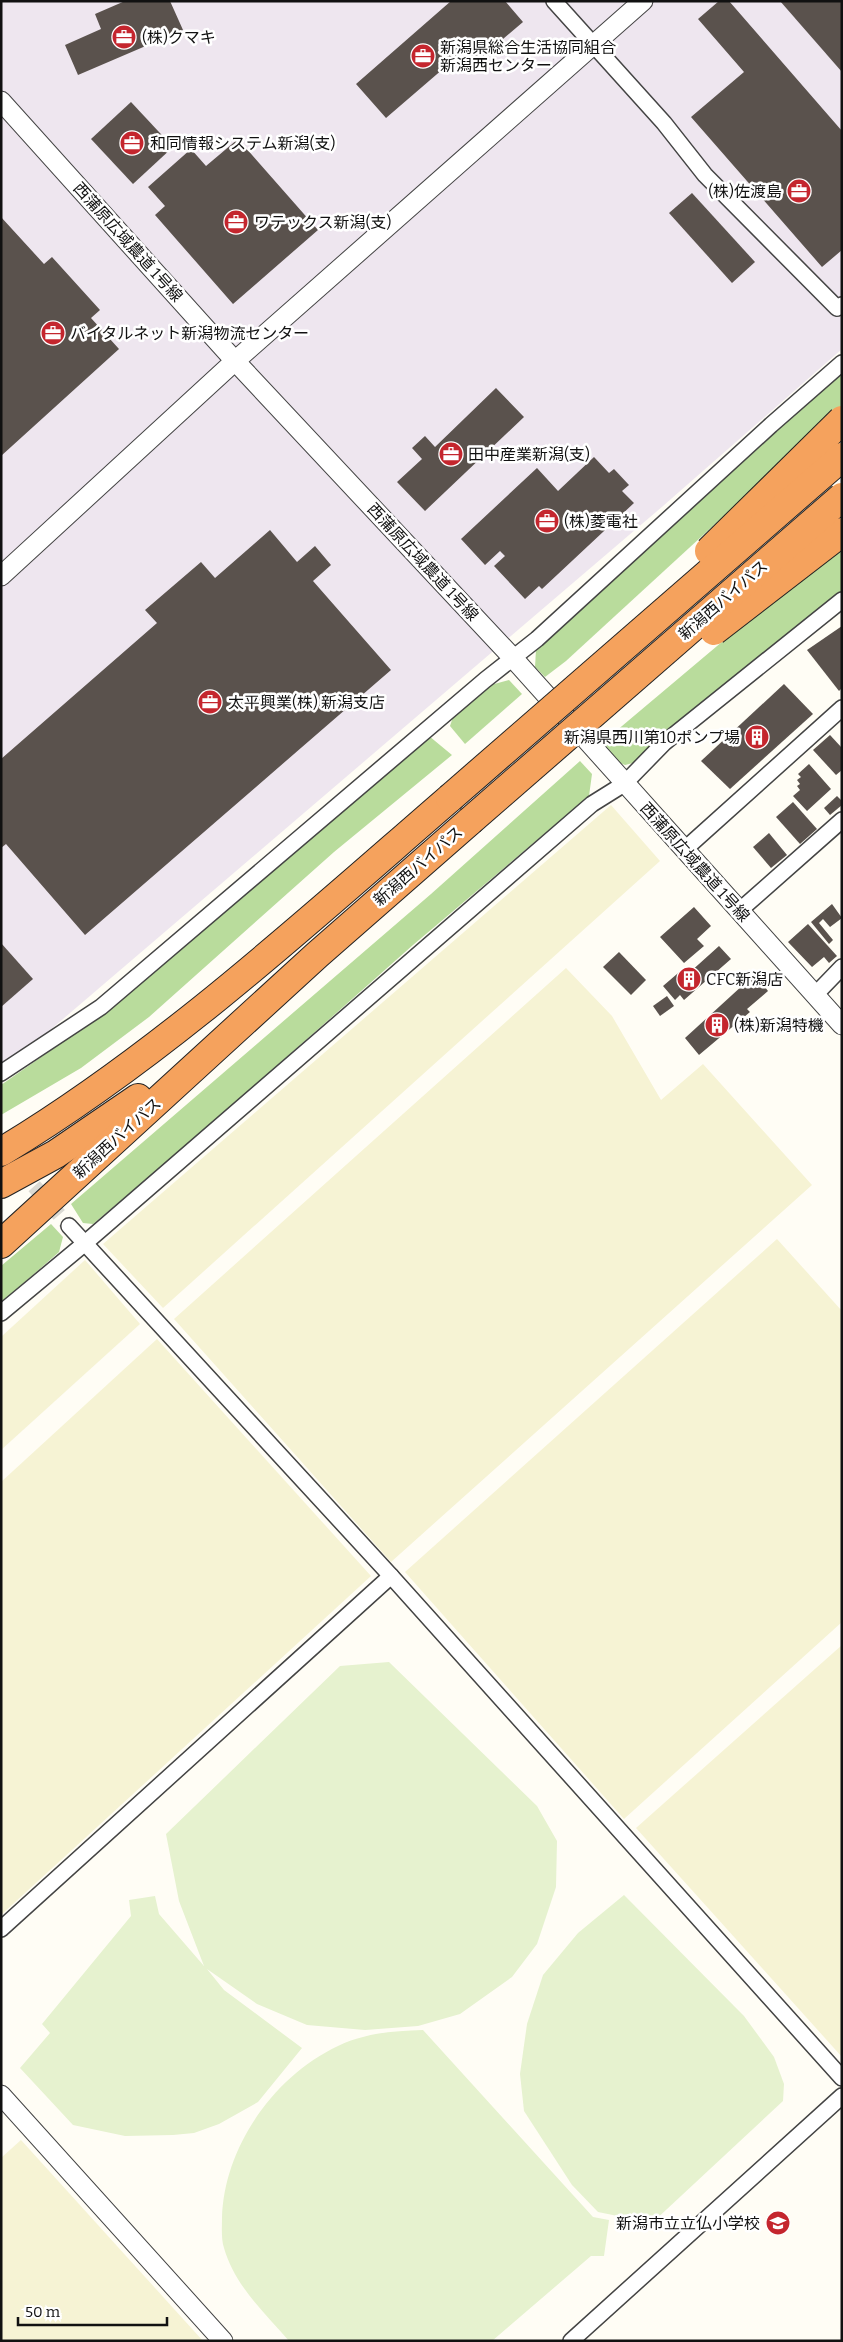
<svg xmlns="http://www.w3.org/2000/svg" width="843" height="2342" font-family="Bitter,'Noto Sans JP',serif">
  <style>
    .industrial { fill: #eee6ef }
    .farmland { fill: #f6f3d4 }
    .forest { fill: #b9dc9c }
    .pitch { fill: #e6f2cf }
    .building { fill: #5a524d }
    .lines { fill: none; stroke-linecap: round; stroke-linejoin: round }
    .minor-tunnel { stroke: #dbdad3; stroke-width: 15; stroke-dasharray: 15 8; stroke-linecap: butt }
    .minor-casing { stroke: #444; stroke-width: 18 }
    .tertiary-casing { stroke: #444; stroke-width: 21 }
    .motorway-casing { stroke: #222; stroke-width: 30 }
    .minor { stroke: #fff; stroke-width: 15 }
    .tertiary { stroke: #fff; stroke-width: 19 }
    .motorway { stroke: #f5a25d; stroke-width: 28 }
    .motorway-bridge-casing { stroke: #222; stroke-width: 30; stroke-linecap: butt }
    .motorway-bridge { stroke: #f5a25d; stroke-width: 28 }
    .labels { text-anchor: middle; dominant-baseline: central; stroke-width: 5; stroke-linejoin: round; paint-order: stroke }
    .poi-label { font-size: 16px; fill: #111; stroke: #fff; text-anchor: start }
    .street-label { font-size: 16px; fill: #111; stroke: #fff }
  </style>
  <rect width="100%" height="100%" fill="#fffdf5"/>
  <path class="industrial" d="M1,1h841v348l-179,157 -662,566z"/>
  <g class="farmland">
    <path d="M611,805l49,56 -497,447 -60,-64z"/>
    <path d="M566,968l46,48 49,84 42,-36 109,121 -421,377 -217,-243z"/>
    <path d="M777,1239l65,72v311l-218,197 -219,-247z"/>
    <path d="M85,1260l55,64 -139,126v-113z"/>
    <path d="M157,1339l214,237 -370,339v-433z"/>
    <path d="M842,1645v412l-206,-229z"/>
    <path d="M21,2140l182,201h-202v-183z"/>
  </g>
  <g class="forest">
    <path d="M842,373v33l-31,30 -245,225 -21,16 -10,-10 1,-17 69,-66z"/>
    <path d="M842,544v49l-175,137 -30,32 -12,3 -7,-3 -15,-20 184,-155z"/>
    <path d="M509,680l13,14 -57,50 -15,-18 4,-12 33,-28z"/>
    <path d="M429,736l23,19 -118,97 -185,165 -68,51 -80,47v-30l99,-69z"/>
    <path d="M580,761l12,13 -3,22 -176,149 -212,188 -108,91 -10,-1 -12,-19 360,-310z"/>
    <path d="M51,1224l12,13 -4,15 -58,51v-37z"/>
  </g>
  <g class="pitch">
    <path d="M389,1662l148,144 20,35 -1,46 -19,57 -25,33 -52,37 -42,12 -53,4 -58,-5 -50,-21 -50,-35 17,21 78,58 -44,54 -39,22 -25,9 -21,2 -48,1 -52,-11 -53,-57 30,-35 -8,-9 89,-108 -2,-16 26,-4 4,18 45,52 -25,-65 -13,-67 174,-168z"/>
    <path d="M624,1895l120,121 30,41 10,27 -1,17 -131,122 -54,-11 -26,-27 -48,-74 -4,-37 7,-50 16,-49 35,-42z"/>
    <path d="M423,2030l170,187 16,3 -5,36h-13l-99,85h-203c-25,-29 -54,-55 -65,-93 -3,-9 -2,-21 -2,-30 2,-71 52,-142 116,-172 27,-13 55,-15 85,-16z"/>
  </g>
  <g class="building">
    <path d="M125,1h45l13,29 -105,45 -13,-30 36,-16 -6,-15z"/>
    <path d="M451,1h54l18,21 -47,40 -11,-12 -79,68 -30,-34z"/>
    <path d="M719,1h10l113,130v119l-20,17 -131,-150 53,-45 -46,-53z"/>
    <path d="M780,1h62v71z"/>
    <path d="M131,102l42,45 -40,37 -42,-45z"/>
    <path d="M238,139l80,91 -85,74 -78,-89 10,-9 -17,-19 43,-38 15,17z"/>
    <path d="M692,193l63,69 -23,21 -63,-70z"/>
    <path d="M1,217l43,47 8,-7 48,53 -9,8 28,31 -118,107z"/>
    <path d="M496,388l28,29 -99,94 -28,-29 25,-23 -10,-11 13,-12 10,11z"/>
    <path d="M594,457l15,16 5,-4 15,16 -7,6 12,12 -92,86 -3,-3 -14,13 -31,-33 11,-10 -5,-5 -15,14 -24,-26 76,-71 21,23z"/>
    <path d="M270,530l27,32 18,-16 16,19 -18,16 78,89 -306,265 -79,-91 -5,4v-89l156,-136 -12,-13 56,-48 14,16z"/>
    <path d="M842,626v62l-3,3 -32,-41z"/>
    <path d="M784,684l29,30 -83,75 -29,-28z"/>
    <path d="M830,735l12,13v22l-6,5 -23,-25z"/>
    <path d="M809,764l22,25 -24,22 -14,-15 7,-6 -3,-4 3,-2 -3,-4 4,-3 -3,-3z"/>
    <path d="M837,796l5,5v4l-12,10 -6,-7z"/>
    <path d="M793,802l24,27 -17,15 -24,-27z"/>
    <path d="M769,833l18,22 -16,13 -18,-21z"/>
    <path d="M832,904l10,14 -12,9 -7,-8 -4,4 14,17 -4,4 -18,-22z"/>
    <path d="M694,907l17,19 -14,13 7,7 -20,17 -24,-26z"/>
    <path d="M808,924l29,32 -8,7 -5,-6 -12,10 -24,-25z"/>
    <path d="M1,943l32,36 -32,28z"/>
    <path d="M719,946l12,13 -47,41 -4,-5 -5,5 -12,-14 21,-18 5,5z"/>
    <path d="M619,952l27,28 -15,15 -28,-28z"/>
    <path d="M755,974l13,17 -21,18 3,3 -51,43 -14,-17z"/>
    <path d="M667,996l7,10 -14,10 -7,-10z"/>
  </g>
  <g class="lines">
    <path class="minor-tunnel" d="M19,1169l50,57"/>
    <defs>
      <g id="minor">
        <path d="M554,1l110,122 41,52 132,133 5,-3"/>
        <path d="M684,850l158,-142"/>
        <path d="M739,911l103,-91"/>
        <path d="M815,995l27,-28"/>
        <path d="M1,1073l100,-66 384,-327 52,-41 234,-214 71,-62"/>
        <path d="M69,1226l322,350 451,502"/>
        <path d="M1,1313l83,-69 508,-440 32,-20 40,-41 178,-143"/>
        <path d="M1,1929l390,-353"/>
        <path d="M571,2341l271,-245"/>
      </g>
      <g id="tertiary">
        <path d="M1,101l234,260 278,297 329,367"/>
        <path d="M1,576l234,-215 408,-360"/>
        <path d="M1,2095l222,246"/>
      </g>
      <g id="motorway">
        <path d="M1,1152c160,-96 308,-232 449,-354"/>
        <path d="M1,1184l55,-30 82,-56"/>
        <path d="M1,1244l316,-289 153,-134"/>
      </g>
    </defs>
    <use href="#minor" class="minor-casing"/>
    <use href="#tertiary" class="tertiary-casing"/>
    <use href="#motorway" class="motorway-casing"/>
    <use href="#minor" class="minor"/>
    <use href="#tertiary" class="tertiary"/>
    <use href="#motorway" class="motorway"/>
    <defs>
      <g id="motorway-bridge">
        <path d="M709,551l133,-131"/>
        <path d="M714,631l128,-99"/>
        <path d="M450,798l392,-341"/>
        <path d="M470,821l372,-324"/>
      </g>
    </defs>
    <use href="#motorway-bridge" class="motorway-bridge-casing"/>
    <use href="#motorway-bridge" class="motorway-bridge"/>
  </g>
  <defs>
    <symbol id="office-disc" viewBox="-11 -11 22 22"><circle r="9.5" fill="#c4262e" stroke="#fff"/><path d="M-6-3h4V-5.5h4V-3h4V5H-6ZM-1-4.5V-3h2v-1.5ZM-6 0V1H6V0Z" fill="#fff"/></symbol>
    <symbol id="building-disc" viewBox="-11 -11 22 22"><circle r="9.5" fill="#c4262e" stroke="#fff"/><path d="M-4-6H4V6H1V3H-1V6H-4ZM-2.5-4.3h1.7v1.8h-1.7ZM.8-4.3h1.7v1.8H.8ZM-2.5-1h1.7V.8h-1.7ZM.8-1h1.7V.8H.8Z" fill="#fff"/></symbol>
    <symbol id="school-disc" viewBox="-11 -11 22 22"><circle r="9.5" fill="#c4262e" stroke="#fff"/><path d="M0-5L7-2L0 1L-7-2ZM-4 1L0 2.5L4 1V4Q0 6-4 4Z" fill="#fff"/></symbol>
  </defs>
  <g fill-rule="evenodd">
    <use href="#office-disc" x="110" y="23" width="28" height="28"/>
    <use href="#office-disc" x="409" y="42" width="28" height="28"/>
    <use href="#office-disc" x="118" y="129" width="28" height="28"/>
    <use href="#office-disc" x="785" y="177" width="28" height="28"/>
    <use href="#office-disc" x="222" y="208" width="28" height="28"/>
    <use href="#office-disc" x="39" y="319" width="28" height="28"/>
    <use href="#office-disc" x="437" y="440" width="28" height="28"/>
    <use href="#office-disc" x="533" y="507" width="28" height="28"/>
    <use href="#office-disc" x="196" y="688" width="28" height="28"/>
    <use href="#building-disc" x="743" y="723" width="28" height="28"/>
    <use href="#building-disc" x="675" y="965" width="28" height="28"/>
    <use href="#building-disc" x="703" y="1011" width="28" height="28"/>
    <use href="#school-disc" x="764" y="2209" width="28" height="28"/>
  </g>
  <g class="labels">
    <g class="poi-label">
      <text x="142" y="37">(株)クマキ</text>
      <text x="440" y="47">新潟県総合生活協同組合<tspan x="440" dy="18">新潟西センター</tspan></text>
      <text x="150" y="143">和同情報システム新潟(支)</text>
      <text x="782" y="191" text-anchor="end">(株)佐渡島</text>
      <text x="254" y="222">ワテックス新潟(支)</text>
      <text x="70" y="333">バイタルネット新潟物流センター</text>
      <text x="468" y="454">田中産業新潟(支)</text>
      <text x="564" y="521">(株)菱電社</text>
      <text x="228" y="702">太平興業(株) 新潟支店</text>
      <text x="740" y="737" text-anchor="end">新潟県西川第10ポンプ場</text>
      <text x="706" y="979">CFC新潟店</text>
      <text x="734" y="1025">(株)新潟特機</text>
      <text x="760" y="2223" text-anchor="end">新潟市立立仏小学校</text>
    </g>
    <g class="street-label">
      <text transform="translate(128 242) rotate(48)">西蒲原広域農道 1号線</text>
      <text transform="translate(423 562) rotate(47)">西蒲原広域農道 1号線</text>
      <text transform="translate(723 600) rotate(-41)">新潟西バイパス</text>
      <text transform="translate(695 862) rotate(48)">西蒲原広域農道 1号線</text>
      <text transform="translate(418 866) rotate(-41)">新潟西バイパス</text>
      <text transform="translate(117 1138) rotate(-42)">新潟西バイパス</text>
    </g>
  </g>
  <rect width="843" height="2342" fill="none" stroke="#111111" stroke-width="5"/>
  <path d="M18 2317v8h149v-8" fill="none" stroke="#111111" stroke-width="2.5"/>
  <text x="25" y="2317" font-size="15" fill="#111111" stroke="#ffffff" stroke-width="4" paint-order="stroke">50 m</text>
</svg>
